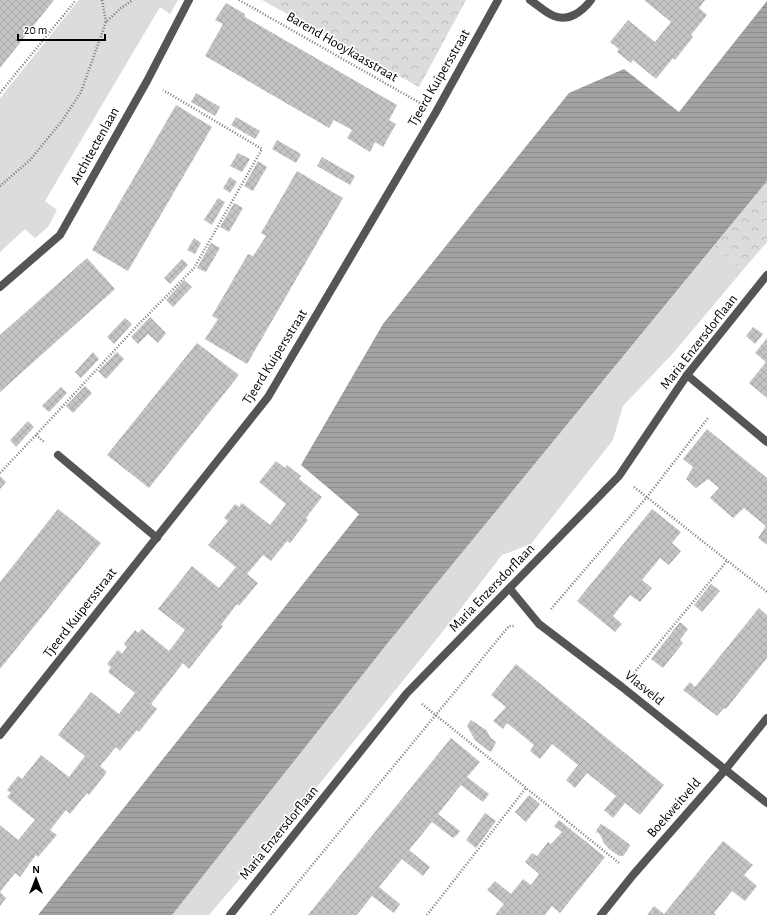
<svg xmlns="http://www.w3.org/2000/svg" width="767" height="915" font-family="'Alegreya Sans',sans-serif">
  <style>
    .grass { fill: #dcdcdc }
    .forest { fill: url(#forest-crowns) }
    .water { fill: url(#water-rules) }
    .building { fill: url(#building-cross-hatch) }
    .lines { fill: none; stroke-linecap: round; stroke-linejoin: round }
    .path { stroke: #777; stroke-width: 2.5; stroke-dasharray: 1 2; stroke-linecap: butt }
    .service { stroke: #555; stroke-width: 8 }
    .minor { stroke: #555; stroke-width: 8 }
    .labels { text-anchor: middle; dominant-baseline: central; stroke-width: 3.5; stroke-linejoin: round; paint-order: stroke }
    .street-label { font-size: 14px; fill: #000; stroke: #fff }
  </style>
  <defs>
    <pattern id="forest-crowns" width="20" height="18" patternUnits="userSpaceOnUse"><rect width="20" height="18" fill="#dcdcdc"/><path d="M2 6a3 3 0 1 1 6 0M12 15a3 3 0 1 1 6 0" fill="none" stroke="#bbb"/></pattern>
    <pattern id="water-rules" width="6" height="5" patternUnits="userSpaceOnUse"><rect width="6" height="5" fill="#a3a3a3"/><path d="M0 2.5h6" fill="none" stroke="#8b8b8b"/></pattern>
    <pattern id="building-cross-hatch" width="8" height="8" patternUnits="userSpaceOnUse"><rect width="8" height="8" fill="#c4c4c4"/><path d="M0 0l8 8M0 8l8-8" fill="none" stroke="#a7a7a7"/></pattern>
  </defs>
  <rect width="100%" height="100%" fill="#fff"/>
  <g class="grass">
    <path d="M79,0h99l-8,14 -10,-7 -115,194 12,9 -9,17 -13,11 -10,-9 -25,23v-154z"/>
    <path d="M714,246l29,24 -68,81 -52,55 -10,34 -82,104 -29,11 -54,70 -157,194 -82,96h-37l215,-271z"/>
  </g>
  <g class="forest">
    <path d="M262,0h204l-47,87z"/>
    <path d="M767,181v61l-24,28 -29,-24z"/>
  </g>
  <path class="water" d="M767,1v180l-380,463 -215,271h-134l321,-401 -58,-49 82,-141 186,-231 55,-24 55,43z"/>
  <g class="building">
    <path d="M0,0h54l-54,68z"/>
    <path d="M644,0h61l-6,8 8,7 -16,20 2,2 -18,23 -2,-2 -17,21 -23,-19 -2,3 -14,-11 2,-3 -9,-7 18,-22 27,22 16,-20z"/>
    <path d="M226,3l19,11v3l152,88 -8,15 7,4 -13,23 -8,-5 -5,10 -23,-14 5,-8 -18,-10 -5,8 -124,-72 18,-32 -8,-4z"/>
    <path d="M196,93l24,14 -5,9 -24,-14z"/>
    <path d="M176,105l36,22 -84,144 -36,-21z"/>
    <path d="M236,117l24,14 -5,8 -24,-14z"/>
    <path d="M277,140l24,14 -5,9 -24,-14z"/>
    <path d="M238,153l12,6 -8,13 -12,-6z"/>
    <path d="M322,157l33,19 -5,9 -33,-19z"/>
    <path d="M258,161l9,6 -14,24 -9,-5z"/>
    <path d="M297,171l46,27 -96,166 -42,-25 13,-20 -6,-3 36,-62 5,2 13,-20 -5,-3z"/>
    <path d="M230,177l7,5 -7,11 -7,-5z"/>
    <path d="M218,198l7,4 -13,23 -8,-5z"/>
    <path d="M234,203l9,5 -14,24 -9,-5z"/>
    <path d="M194,238l7,5 -6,11 -8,-4z"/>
    <path d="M211,243l9,5 -14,24 -9,-4z"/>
    <path d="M87,258l28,31 -115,103v-57z"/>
    <path d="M182,259l6,6 -18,19 -6,-6z"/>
    <path d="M184,280l8,7 -19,20 -7,-7z"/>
    <path d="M150,317l16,16 -8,10 -10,-9 -10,10 -7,-7z"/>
    <path d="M125,318l7,6 -18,20 -7,-7z"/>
    <path d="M753,327l10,7 -8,10 -9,-8z"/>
    <path d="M767,338v60l-18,-15 17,-21 -11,-9z"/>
    <path d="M197,343l42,32 -90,113 -42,-33z"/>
    <path d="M93,352l6,7 -18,19 -6,-6z"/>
    <path d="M117,352l7,7 -18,20 -8,-8z"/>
    <path d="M85,386l7,7 -19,20 -7,-7z"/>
    <path d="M61,387l6,6 -18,19 -7,-6z"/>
    <path d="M28,421l6,6 -18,20 -6,-7z"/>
    <path d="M707,429l60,49v67l-9,-7 8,-12 -10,-8 -12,-10 -11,10 -23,-20 9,-10 -11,-9 -12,9 -10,-9 7,-12 -10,-8z"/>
    <path d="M276,461l9,7 2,-3 14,11 -2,3 23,18 -16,21 2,2 -18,23 -3,-2 -16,20 -8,-6 -16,19 11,9 -19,23 -2,-2 -16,21 2,1 -34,43 -6,-6 -32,41 6,5 -18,23 -2,-2 -17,21 -4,-4 -16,19 7,6 -18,23 -2,-2 -17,21 -4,-4 -16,20 7,5 -19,22 -2,-2 -16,22 -5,-4 -15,19 6,6 -6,8v-81l18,15 17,-20 -28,-23 4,-4 -4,-3 11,-14 4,3 19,-24 28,22 16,-21 -27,-21 33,-43 28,22 16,-21 -27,-21 3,-5 -4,-3 11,-14 4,4 5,-7 -3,-3 11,-14 3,3 4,-4 27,22 16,-21 -27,-21 34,-43 27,22 17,-21 -28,-22 20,-24 -4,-3 11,-14 4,3 3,-4 28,22 8,-10 8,-11 -27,-22z"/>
    <path d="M0,476l6,6 -6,7z"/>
    <path d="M58,509l43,34 -101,126v-87z"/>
    <path d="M652,509l29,23 -9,11 9,8 -12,14 -9,-7 -18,22 10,8 -12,14 -10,-7 -17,21 9,8 -7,8 -38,-31z"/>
    <path d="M711,584l9,7 -18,21 -8,-7z"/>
    <path d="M759,608l8,7v43l-41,51 -2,-1 -7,8 -34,-26 7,-8 5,5z"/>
    <path d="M680,622l8,7 -8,11 3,3 -20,25 -12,-9z"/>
    <path d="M516,664l148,121 -24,30 -15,-12 -12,15 -9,-8 12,-14 -29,-23 -12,15 -9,-8 12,-15 -26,-21 -12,15 -10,-8 4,-6 -27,-22 -4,6 -10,-8 13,-14 -15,-12z"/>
    <path d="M471,720l15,10 5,8 5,4 -5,10 -5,-3 -11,-9 -8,-14z"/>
    <path d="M451,738l29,24 -13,15 22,17 -6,8 -22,-17 -23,29 22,17 -3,4 -4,3 -21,-16 -23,28 21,17 -7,9 -21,-17 -23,28 21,17 -6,9 -22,-17 -15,19h-49z"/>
    <path d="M529,795l11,9 -14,18 -11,-10z"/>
    <path d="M485,813l11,8 -20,27 -10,-8z"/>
    <path d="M559,820l46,37 -45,56 -8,-7 -7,9h-50l9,-11 -17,-14 8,-9 16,13 12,-15 8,6 8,-11 -14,-12 7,-9 5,3 11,-14 3,2 11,-12 -8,-6z"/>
    <path d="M601,824l11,7 18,14 -3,6 -4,5h-4l-10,-7 -6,-7 -1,-4 -4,-6 -2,2 1,-5z"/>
    <path d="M723,841l30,24 -9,10 13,11 -12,15 -13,-10 -18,22 2,2h-69l7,-9 10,8z"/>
  </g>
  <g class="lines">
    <g class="path">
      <path d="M102,0l4,22"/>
      <path d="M239,0l181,103"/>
      <path d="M0,93l76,-93"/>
      <path d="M0,186l30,-26 32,-39 19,-29 25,-70 15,-14 12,-8"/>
      <path d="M36,435l8,7"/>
      <path d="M0,473l36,-38 101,-109 57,-58 68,-119 -99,-59"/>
      <path d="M634,487l133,105"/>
      <path d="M551,609l96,-112 61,-79"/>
      <path d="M634,673l93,-112"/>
      <path d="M422,704l197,159"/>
      <path d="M271,915l238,-289h6"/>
      <path d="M427,915l99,-127"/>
    </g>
    <path class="service" d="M58,455l99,83"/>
    <g class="minor">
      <path d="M530,0c8,5 16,13 24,16 15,6 29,-5 37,-16"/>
      <path d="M0,287l60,-52 87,-154 42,-81"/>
      <path d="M687,375l80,67"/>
      <path d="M510,589l29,35 83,63 145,116"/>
      <path d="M0,735l268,-338 168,-285 62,-112"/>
      <path d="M230,915l177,-222 212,-217 68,-101 80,-100"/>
      <path d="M601,915l32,-40 92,-105 42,-52"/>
    </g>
  </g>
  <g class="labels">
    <g class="street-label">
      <text transform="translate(342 47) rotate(30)">Barend Hooykaasstraat</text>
      <text transform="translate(439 78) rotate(-60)">Tjeerd Kuipersstraat</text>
      <text transform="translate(95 146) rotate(-61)">Architectenlaan</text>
      <text transform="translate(699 342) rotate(-52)">Maria Enzersdorflaan</text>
      <text transform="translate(275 357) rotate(-58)">Tjeerd Kuipersstraat</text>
      <text transform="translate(492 588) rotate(-46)">Maria Enzersdorflaan</text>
      <text transform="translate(80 613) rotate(-52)">Tjeerd Kuipersstraat</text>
      <text transform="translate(644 688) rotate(39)">Vlasveld</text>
      <text transform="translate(674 808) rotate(-49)">Boekweitveld</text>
      <text transform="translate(279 833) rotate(-51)">Maria Enzersdorflaan</text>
    </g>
  </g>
  <g transform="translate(36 879)" stroke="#ffffff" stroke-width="3" paint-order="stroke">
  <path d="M0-3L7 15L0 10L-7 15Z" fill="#000000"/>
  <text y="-6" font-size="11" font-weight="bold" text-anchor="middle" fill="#000000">N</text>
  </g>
  <path d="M18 34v6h87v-6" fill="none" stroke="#000000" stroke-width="2"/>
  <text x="24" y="34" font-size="12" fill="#000000" stroke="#ffffff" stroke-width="3" paint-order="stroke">20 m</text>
</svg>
